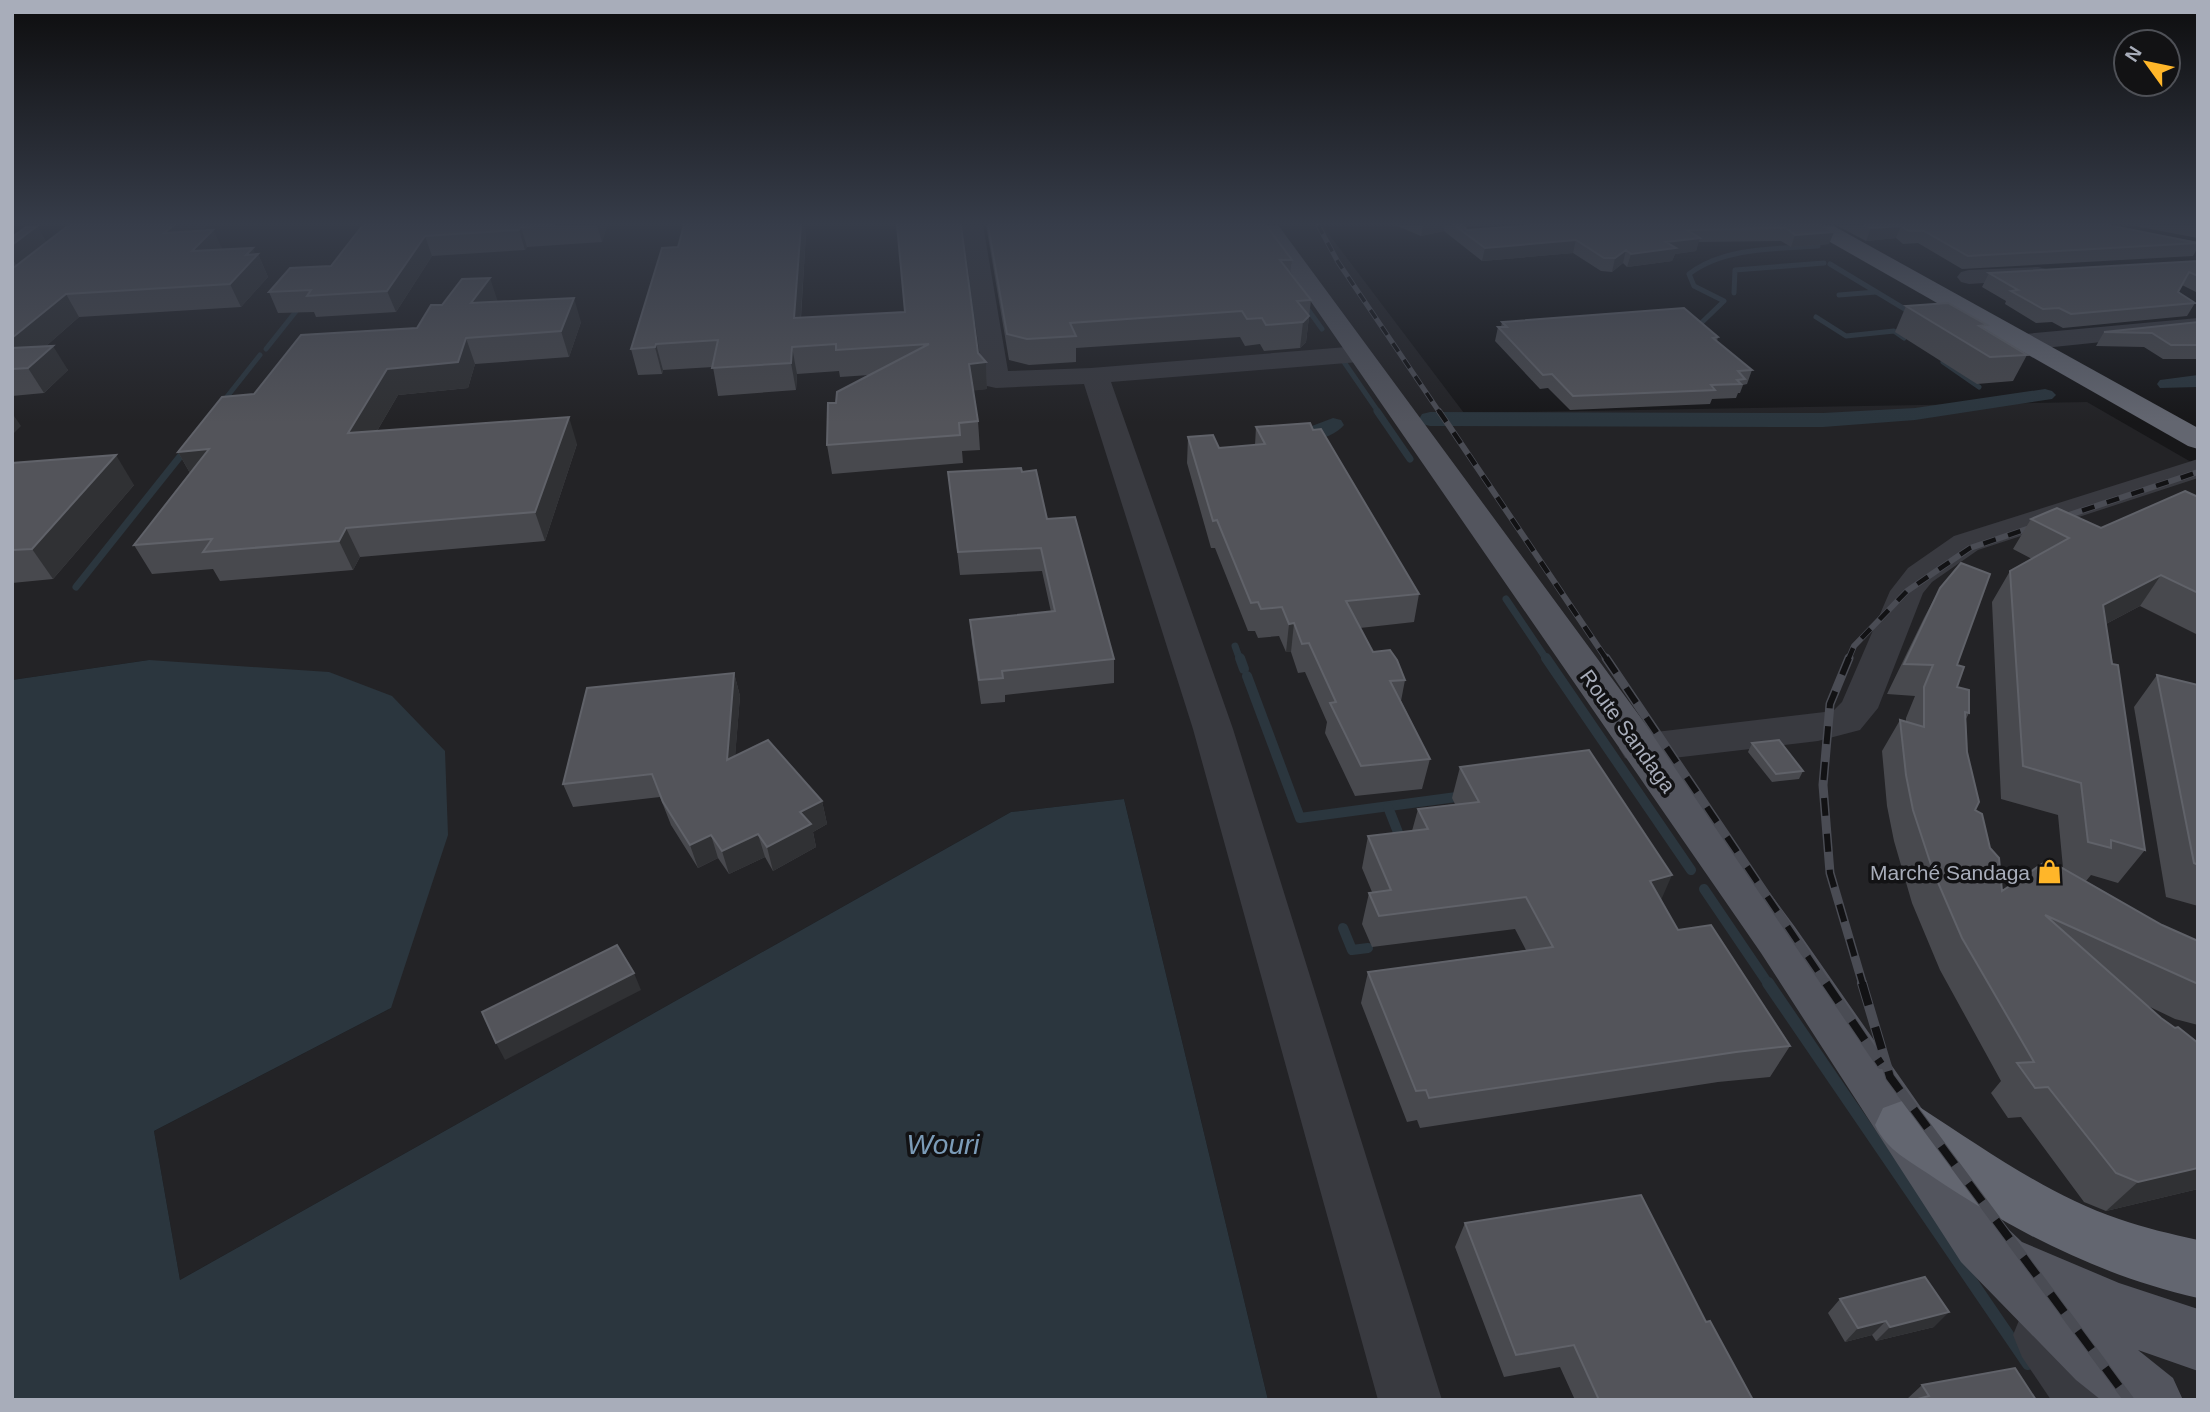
<svg xmlns="http://www.w3.org/2000/svg" width="2210" height="1412" font-family="Helvetica,sans-serif">
  <style>
    .built { fill: #232326 }
    .water { fill: #2b363e }
    .lines { fill: none; stroke-linecap: round; stroke-linejoin: round }
    .stream-far3 { stroke: #2b363e; stroke-width: 5 }
    .stream-far2 { stroke: #2b363e; stroke-width: 7 }
    .stream-far1 { stroke: #2b363e; stroke-width: 10 }
    .stream { stroke: #2b363e; stroke-width: 12 }
    .canal { fill: #2b363e; fill-rule: evenodd }
    .minor { fill: #393a40; fill-rule: evenodd }
    .major { fill: #53555e; fill-rule: evenodd }
    .highway { fill: #636670; fill-rule: evenodd }
    .rail-far3-casing { stroke: #4a4c54; stroke-width: 5 }
    .rail-far2-casing { stroke: #4a4c54; stroke-width: 6 }
    .rail-far1-casing { stroke: #4a4c54; stroke-width: 9 }
    .rail-casing { stroke: #4a4c54; stroke-width: 10 }
    .rail-far3 { stroke: #121214; stroke-width: 3.5; stroke-dasharray: 10; stroke-linecap: butt }
    .rail-far2 { stroke: #121214; stroke-width: 4.5; stroke-dasharray: 13; stroke-linecap: butt }
    .rail-far1 { stroke: #121214; stroke-width: 6; stroke-dasharray: 18; stroke-linecap: butt }
    .rail { stroke: #121214; stroke-width: 8; stroke-dasharray: 23; stroke-linecap: butt }
    .wall { fill: #48494e }
    .shaded-wall { fill: #303134 }
    .building { fill: #53545a; stroke: #606269; stroke-width: 2 }
    .labels { text-anchor: middle; dominant-baseline: central; stroke-width: 7; stroke-linejoin: round; paint-order: stroke }
    .street-label { font-size: 21px; fill: #a8adba; stroke: #121214 }
    .poi-label { font-size: 21px; fill: #a8adba; stroke: #121214; text-anchor: end }
    .near-water-label { font-size: 28px; font-style: italic; fill: #7c9cb8; stroke: #121214 }
  </style>
  <rect width="100%" height="100%" fill="#171719"/>
  <path class="built" d="M12,225h1310l142,188 623,-11 111,64v934h-930l-144,-601 -113,13 -831,468 -26,-149 237,-123 -242,-348 -137,20z"/>
  <path class="water" d="M149,660l180,12 63,24 53,55 3,84 -57,173 -237,123 26,149 831,-468 113,-13 144,601h-1256v-720z"/>
  <g class="lines">
    <g class="stream-far3">
      <path d="M1830,264l83,50"/>
      <path d="M968,281l8,41"/>
      <path d="M1734,293l1,-23 89,-7"/>
      <path d="M1839,295l37,-3"/>
      <path d="M1304,304l18,25"/>
      <path d="M1816,317l30,19 48,-5 10,7"/>
      <path d="M1695,329l29,-28 -30,-15 -5,-12c35,-27 87,-25 129,-28"/>
      <path d="M266,349l35,-44"/>
      <path d="M1344,362l35,51"/>
      <path d="M1943,362l36,25"/>
      <path d="M222,403l38,-48"/>
    </g>
    <g class="stream-far2">
      <path d="M1377,411l33,48"/>
      <path d="M76,587l110,-138"/>
      <path d="M1506,599l41,61"/>
      <path d="M1235,646l5,14"/>
    </g>
    <g class="stream-far1">
      <path d="M1240,658l4,11"/>
      <path d="M1546,658l145,212"/>
      <path d="M1247,676l53,142 164,-22"/>
      <path d="M1388,807l13,33h4"/>
      <path d="M1704,889l65,96"/>
      <path d="M1343,928l9,22 16,-2"/>
    </g>
    <path class="stream" d="M1768,983l260,381"/>
    <g class="canal">
      <path d="M2198,375v12l-38,1 -3,-4 3,-4z"/>
      <path d="M2045,389l7,2 4,4 -4,4 -137,21 -92,7 -393,-1 -8,-2 -3,-5 3,-5 8,-2 393,1 92,-5z"/>
      <path d="M1333,418l8,2 3,5c-8,10 -27,17 -40,14l-3,-5 3,-5z"/>
    </g>
    <g class="minor">
      <path d="M962,225h21l25,146 83,-3 268,-22 9,3 4,5 -4,5 -9,3 -248,20 122,347 209,671h-64l-185,-671 -109,-345 -88,4 -9,-2 -4,-6z"/>
      <path d="M2038,267l8,2 4,5 -4,5 -77,5 -8,-2 -4,-5 4,-5 8,-2z"/>
      <path d="M2198,318v14l-173,18 -9,-3 -4,-5 4,-5 9,-3z"/>
      <path d="M2198,459v19l-220,72 -46,32 -9,11 -45,115 -18,22 -42,11 -179,21 -14,-4 -6,-10 6,-10 14,-4 194,-23 9,-9 48,-111 18,-23 46,-32z"/>
      <path d="M2044,1304l22,9 45,65 10,22h-70l-29,-43 -9,-22 9,-22z"/>
    </g>
    <path class="major" d="M1258,225h20l517,702 206,295 21,20 97,41 79,26v62l-60,-21 35,28 10,22h-82l-25,-20 -115,-118 -200,-309z"/>
    <g class="highway">
      <path d="M1806,225h26l366,203v21l-10,-3 -379,-216z"/>
      <path d="M1902,1101l19,7c62,40 127,87 198,111 26,9 52,15 79,21v58c-97,-22 -183,-66 -265,-121 -23,-16 -46,-26 -58,-52l8,-17z"/>
    </g>
    <defs>
      <path id="rail-far3" d="M1318,225l20,37 102,151"/>
      <g id="rail-far2">
        <path d="M1439,411l168,249"/>
        <path d="M1848,660l6,-14 53,-55 63,-43 228,-76"/>
      </g>
      <g id="rail-far1">
        <path d="M1606,658l221,327"/>
        <path d="M1849,658l-19,46 -7,81 7,88 33,112"/>
      </g>
      <g id="rail">
        <path d="M1826,983l55,81"/>
        <path d="M1862,983l28,94 239,323"/>
      </g>
    </defs>
    <use href="#rail-far3" class="rail-far3-casing"/>
    <use href="#rail-far2" class="rail-far2-casing"/>
    <use href="#rail-far1" class="rail-far1-casing"/>
    <use href="#rail" class="rail-casing"/>
    <use href="#rail-far3" class="rail-far3"/>
    <use href="#rail-far2" class="rail-far2"/>
    <use href="#rail-far1" class="rail-far1"/>
    <use href="#rail" class="rail"/>
  </g>
  <g class="wall">
    <path d="M207,225l-7,6 13,-1 9,20 36,4 10,23 -27,30 -162,10 -33,29 22,24 -24,23 -32,3v-159l25,-11 9,16z"/>
    <path d="M363,225h244l-5,17 -75,5 -2,3 -93,6 -36,56 -80,5 -2,-5 -36,1 -9,-21 62,-26z"/>
    <path d="M986,225h280l26,35 -2,13 21,27 -5,42 -6,6 -36,3 -4,-7 -15,2 -5,-9 -164,11v14l-47,3 -20,-5z"/>
    <path d="M1395,225h99l-29,2 2,3 354,-5 8,19 -38,3 -10,-6 -83,1 -2,9 -21,3 -3,7 -45,6 -4,-4 -11,9 -11,-1 -28,-18 -91,8 -38,-30 -23,5z"/>
    <path d="M1836,225h272l90,17v5l-5,9 -231,13 -44,-26 -15,1 -7,-6 -30,3z"/>
    <path d="M2129,225h69v13z"/>
    <path d="M806,233l-5,85 177,35 8,9 1,27 -14,1 5,31 2,29 -18,1 1,12 -131,11 -5,-29 9,-42 33,-28 -29,2 -1,-6 -42,3 -1,16 -78,6 -5,-29 -50,3 -1,4 -24,1 -7,-26 47,-102z"/>
    <path d="M2198,261v32l-16,-8 -4,7 17,11 -8,13 -124,12 -11,-6 -16,1 -31,-19 1,-3 -24,-14 7,-14z"/>
    <path d="M498,302l83,20 -12,35 -94,7 -7,24 -70,7 -21,36 200,13 -32,97 -185,16 -7,13 -133,11 -7,-12 -61,5 -18,-29 56,-72 -12,-21 76,-58z"/>
    <path d="M1906,306l79,23 42,26 -14,26 -36,3 -82,-52z"/>
    <path d="M1502,322l216,15 -1,4 35,29 -5,14 -4,1 -3,8h-2l-2,5 -24,1 -2,5 -140,6 -22,-22 -8,1 -45,-48 3,-14h3z"/>
    <path d="M2198,322v37h-35l-19,-12 -48,-1 8,-14z"/>
    <path d="M1256,427l57,3 106,164 -5,28 -54,6 13,24 32,28 -4,21 29,58 -8,30 -67,7 -30,-63 2,-11 -22,-50 -7,1 -7,-21h-5l-7,-16 -21,2 -3,-7h-7l-33,-83h-4l-24,-85 1,-26 31,11 36,-3z"/>
    <path d="M12,463l122,22 -81,94 -41,4z"/>
    <path d="M948,472h74l25,47 67,140v24l-109,12v7l-24,2 -9,-61 -2,-23 81,-8 -9,-41 -82,4z"/>
    <path d="M2198,497v138l-58,-29 -34,18 39,226 -27,33 -27,-8 -5,6 76,44 36,16v84l-23,-6 -27,-13 13,12 37,25v146l-92,22 -22,-9 -63,-85 -13,1 -17,-25 10,-12 -61,-111 -28,-67 -18,-62 -7,-35 -5,-55 18,-31 6,2v-4l9,-22 -28,-2 37,-76 16,-30 17,77v22l12,26 -3,6 1,33 8,58 15,38 12,43 61,-23 -5,-53 -57,-16 -9,-197 18,-31 22,-12 -19,-10 18,-30 70,9z"/>
    <path d="M734,673l6,23 -5,60 87,45 5,23 -14,8 3,15 -43,24 -8,-14 -36,17 -11,-16 -20,10 -27,-43 -11,-28 -87,10 -10,-23z"/>
    <path d="M2157,675l41,10v221l-32,-9 -32,-190z"/>
    <path d="M1752,743l51,28 -4,8 -27,3 -24,-30z"/>
    <path d="M1460,767l201,133 17,30 112,116 -20,31 -52,5 -298,46 -3,-8 -10,2 -46,-119 7,-31 158,-22 -11,-21 -143,18 -10,-23 7,-31 3,-1 -10,-24 6,-32 44,-5 6,-22 37,-5 -3,-6z"/>
    <path d="M1465,1223l241,99 47,78h-178l-15,-33 -56,10 -49,-130z"/>
    <path d="M1840,1299l94,28 -58,14 -4,-6 -27,7 -17,-29z"/>
    <path d="M1922,1385l114,15h-130z"/>
  </g>
  <g class="shaded-wall">
    <path d="M174,225h33l-32,30 -11,-22z"/>
    <path d="M597,225h10l-5,17z"/>
    <path d="M801,225h4l1,8 -7,111 -5,-26z"/>
    <path d="M1423,225h22l-1,6 -23,5z"/>
    <path d="M1462,225h32l-29,2z"/>
    <path d="M37,226l11,19 -30,23 -6,-10v-13z"/>
    <path d="M1901,226l-5,12 -30,3 5,-13z"/>
    <path d="M521,227l6,20 -2,3 -6,-20z"/>
    <path d="M213,230l11,22 -32,-1z"/>
    <path d="M1834,232l-5,12 -38,3 4,-12z"/>
    <path d="M425,236l7,20 -36,56 -9,-21z"/>
    <path d="M1700,238l-4,13 -21,3 -3,7 -45,6 4,-13 35,-12z"/>
    <path d="M1576,240l-3,13 -91,8 3,-13z"/>
    <path d="M253,248l3,8 2,-2 10,23 -27,30 -11,-23 16,-29z"/>
    <path d="M1626,250l-3,13 -11,9 3,-14z"/>
    <path d="M490,278l8,24 -27,1z"/>
    <path d="M66,294l13,23 -59,52h-8v-31z"/>
    <path d="M574,298l7,24 -12,35 -8,-26z"/>
    <path d="M1309,316l-3,26 -6,6 3,-26z"/>
    <path d="M466,338l9,26 -7,24 -70,7 -38,65 -12,-27 39,-64z"/>
    <path d="M656,344l7,26 -1,4 -7,-27z"/>
    <path d="M53,346l15,24 -24,23 -16,-25z"/>
    <path d="M792,347l5,27 -1,16 -5,-27z"/>
    <path d="M986,362l1,27 -16,2 -2,-27z"/>
    <path d="M12,413l9,13 -9,9z"/>
    <path d="M569,417l8,27 -32,97 -10,-29z"/>
    <path d="M209,449l-15,31 -16,-28z"/>
    <path d="M116,455l18,30 -81,94 -21,-30z"/>
    <path d="M346,528l14,29 -7,13 -14,-29z"/>
    <path d="M2161,575l-21,31 -57,30 20,-31z"/>
    <path d="M1294,623l-3,29h-5l3,-28z"/>
    <path d="M734,673l6,23 -7,87 -6,-23z"/>
    <path d="M822,801l5,23 -14,8 3,15 -43,24 -6,-24 33,-35z"/>
    <path d="M758,834l7,23 -36,17 -7,-23z"/>
    <path d="M711,835l7,23 -20,10 -8,-23z"/>
    <path d="M1672,875l-14,32 -8,-26z"/>
    <path d="M634,973l7,17 -136,70 -9,-17z"/>
    <path d="M2198,1168v21l-92,22 32,-29z"/>
    <path d="M1949,1312l-15,15 -58,14 14,-14z"/>
    <path d="M1886,1321l-14,14 -27,7 13,-14z"/>
  </g>
  <g class="building">
    <path d="M69,225h105l-10,8 49,-3 -21,21 61,-3 -7,7 12,-1 -28,30 -164,10 -54,44v-69z"/>
    <path d="M363,225h192l-34,2 -2,3 -94,6 -38,55 -80,5 4,-6 -42,2 21,-24 41,-2z"/>
    <path d="M684,225h117l-7,93 111,-6 -8,-87h64l17,128 8,9 -17,2 9,57 -19,2 1,12 -133,10 1,-42h8l1,-11 92,-48 -93,6v-6l-44,3 -1,16 -79,5 6,-28 -62,4 -1,3 -24,2 31,-101 16,-1z"/>
    <path d="M988,225h278l26,35h-12l31,40 -14,1 12,15 -6,6 -37,3 -4,-7 -15,1 -5,-8 -172,12 6,13 -49,3 -20,-5z"/>
    <path d="M1454,225h9l4,5 67,-5h287l13,7 -39,3 -9,-7 -99,2 13,8 -34,4 10,6 -45,6 -5,-4 -11,8h-11l-28,-18 -91,8z"/>
    <path d="M1864,225h244l90,18 -230,13 -44,-25h-15l-8,-5 -30,2z"/>
    <path d="M37,226l-25,19v-8l14,-10z"/>
    <path d="M2198,261v15l-9,-4 -11,20 17,11 -124,11 -12,-6 -16,1 -32,-18 7,-1 -29,-17z"/>
    <path d="M490,278l-19,25 103,-5 -13,33 -95,7 -8,24 -71,7 -39,64 221,-16 -34,95 -189,16 -7,13 -136,11 9,-13 -78,6 75,-96 -31,3 44,-55 32,-3 47,-59 116,-7 14,-23h11l20,-26z"/>
    <path d="M1948,303l39,22 -8,1 48,29 -37,2 -84,-51z"/>
    <path d="M1684,308l34,29 -5,1 39,32 -14,1 7,8 -8,1 4,4 -30,1 4,5 -142,6 -21,-22 -9,1 -45,-48h9l-5,-5z"/>
    <path d="M2198,322v23h-27l-19,-12 -48,-1z"/>
    <path d="M53,346l-25,22 -16,1v-21z"/>
    <path d="M1310,423l3,7 8,-1 98,165 -73,7 27,51 17,-2 7,10 8,20 -15,1 40,78 -69,7 -31,-63 6,-1 -27,-59 -7,1 -8,-21 -5,1 -7,-17 -21,2 -3,-7 -7,1 -34,-83 -4,1 -25,-84 25,-2 6,13 46,-4 -9,-17z"/>
    <path d="M116,455l-84,94 -20,1v-87z"/>
    <path d="M1021,468l1,4 14,-2 11,49 28,-2 39,142 -112,12 1,7 -24,2 -9,-60 85,-9 -14,-63 -83,4 -10,-80z"/>
    <path d="M2185,491l13,6v96l-37,-18 -58,30 9,59 6,1 27,185 -34,-10v8l-23,-6 -7,-59 -58,-17 -13,-195 59,-33 -38,-19 26,-11 44,20z"/>
    <path d="M1961,563l29,11 -33,91 7,2 -7,20 12,3v23l-4,-1 2,40 12,50 -4,8 7,4 8,34 9,10 3,33 46,-31 114,65 36,16v43l-153,-69 116,103 14,10 3,-1 20,16v125l-60,14 -22,-9 -68,-86 -13,1 -18,-25 17,-1 -72,-124 -29,-67 -20,-61 -7,-35 -6,-55 24,7v-40l9,-22 -29,-1 36,-76z"/>
    <path d="M734,673l-7,87 41,-20 54,61 -22,11 11,12 -44,23 -9,-13 -36,17 -11,-16 -21,10 -27,-43 -11,-28 -89,10 24,-96z"/>
    <path d="M2157,675l41,10v180l-4,-2z"/>
    <path d="M1779,740l24,31 -27,3 -24,-31z"/>
    <path d="M1589,750l83,125 -22,6 28,49 33,-5 79,121 -54,6 -307,46 -3,-8 -10,1 -48,-119 185,-25 -27,-50 -147,19 -10,-23 22,-3 -23,-54 60,-7 -10,-20 61,-7 -19,-35z"/>
    <path d="M617,945l17,28 -138,70 -14,-31z"/>
    <path d="M1641,1195l65,127 4,-1 43,79h-154l-25,-55 -58,10 -51,-132z"/>
    <path d="M1925,1277l24,35 -59,15 -4,-6 -28,7 -18,-29z"/>
    <path d="M2015,1368l21,32h-122l15,-4 -7,-11z"/>
  </g>
  <linearGradient id="sky" x2="0" y2="1"><stop stop-color="#0d0d0e"/><stop offset="0.53" stop-color="#363c49"/><stop offset="1" stop-color="#363c49" stop-opacity="0"/></linearGradient>
  <rect width="2210" height="422" fill="url(#sky)"/>
  <defs>
    <symbol id="shop-bare" viewBox="-9 -9 18 18"><path d="M-5-2.5h2.3a2.7 3.5 0 0 1 5.4 0H5L5.5 6h-11ZM-1.5-2.5h3a1.5 2.3 0 0 0-3 0Z" fill="#ffb629" stroke="#121214" stroke-width="2.5" paint-order="stroke"/></symbol>
  </defs>
  <g fill-rule="evenodd">
    <use href="#shop-bare" x="2032" y="854" width="35" height="35"/>
  </g>
  <g class="labels">
    <g class="street-label">
      <text transform="translate(1628 731) rotate(54)">Route Sandaga</text>
    </g>
    <g class="poi-label">
      <text x="2030" y="872">Marché Sandaga</text>
    </g>
    <g class="near-water-label">
      <text x="943" y="1144">Wouri</text>
    </g>
  </g>
  <rect width="2210" height="1412" fill="none" stroke="#a8adba" stroke-width="28"/>
  <g transform="translate(2147 63) rotate(303)"><circle r="33" fill="#121214" stroke="#4e5056" stroke-width="2"/>
  <path d="M0-5L12 26L0 18L-12 26Z" fill="#ffb629"/>
  <text y="-10" font-size="19" font-weight="bold" text-anchor="middle" fill="#a8adba">N</text>
  </g>
</svg>
